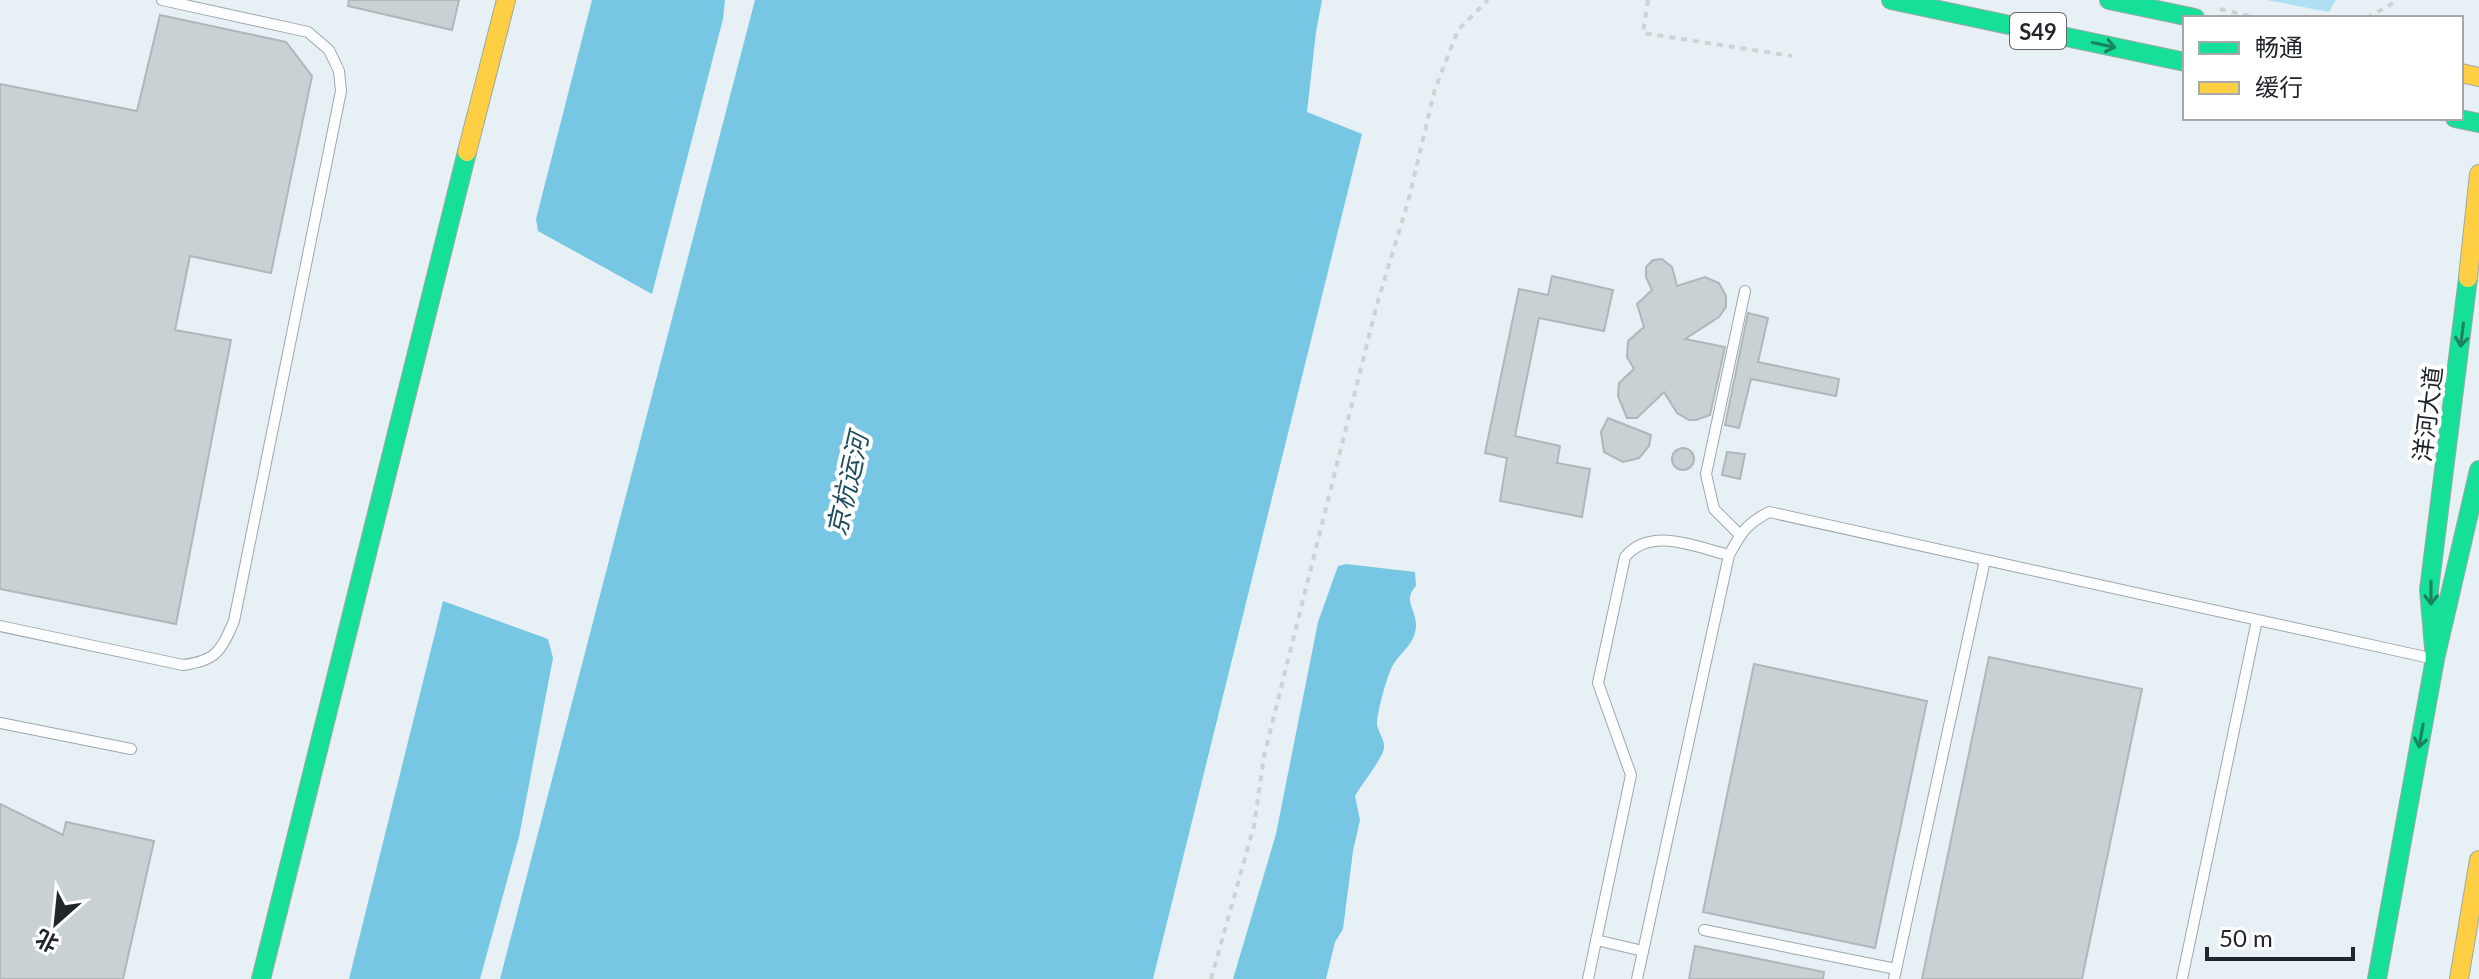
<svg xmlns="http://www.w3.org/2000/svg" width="2479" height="979" font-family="Lato,'Noto Sans SC',sans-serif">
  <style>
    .green { fill: #afdff2 }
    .water { fill: #77c6e3 }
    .building { fill: #c9d1d4; stroke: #afb7ba; stroke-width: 2 }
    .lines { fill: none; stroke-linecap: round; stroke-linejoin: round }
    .lane-casing { stroke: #9fa7aa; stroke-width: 12 }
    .fast-casing { stroke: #9fa7aa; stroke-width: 20 }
    .slow-casing { stroke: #9fa7aa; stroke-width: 20 }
    .path { stroke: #cfd2d2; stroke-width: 4; stroke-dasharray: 6 6; stroke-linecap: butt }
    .lane { stroke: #fbfdfe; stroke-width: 10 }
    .fast { stroke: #16e098; stroke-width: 18 }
    .slow { stroke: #ffcf43; stroke-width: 18 }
    .oneway { stroke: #1b8360 }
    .labels { text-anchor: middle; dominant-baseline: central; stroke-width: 8; stroke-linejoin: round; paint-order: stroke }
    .shield { fill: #fff; stroke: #636769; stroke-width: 2 }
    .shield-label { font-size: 22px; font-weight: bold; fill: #202629 }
    .street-label { font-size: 24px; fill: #202629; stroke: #fff }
    .water-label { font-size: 26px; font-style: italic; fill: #204d5e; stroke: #fff }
  </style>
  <rect width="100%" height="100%" fill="#e7f1f5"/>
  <path class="green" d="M2267,0h69l-7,12z"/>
  <g class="water">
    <path d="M592,0h133l-2,19 -71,275 -114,-63 -2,-12z"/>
    <path d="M755,0h567l-6,32 -9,80 55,22 -209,845h-653z"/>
    <path d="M1346,564l69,8 1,14c-14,15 1,24 0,41 -2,20 -18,26 -25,42 -5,11 -14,44 -14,55 1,8 8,16 7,24 -1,10 -23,37 -29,48l5,24 -7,31 -10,78 -8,13 -9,37h-93l43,-145 42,-212 20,-56z"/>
    <path d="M443,601l105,38 5,19 -34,179 -39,142h-131z"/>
  </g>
  <g class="building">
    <path d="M349,0h110l-7,30 -104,-24z"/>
    <path d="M160,15l126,27 26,34 -41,197 -81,-17 -15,74 56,10 -55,284 -176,-35v-505l137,27z"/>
    <path d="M1662,259l10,8 5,19 28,-9 14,6 7,13v11l-7,10 -34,22 40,8 -15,68 -14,5h-7l-12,-7 -13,-21 -27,26h-10l-9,-22 1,-13 15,-14 -7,-12 1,-16 16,-14 -7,-23 15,-14 -6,-13v-10l7,-7z"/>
    <path d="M1552,276l61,14 -9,41 -65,-13 -24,118 45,10 -3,17 33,6 -8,48 -82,-16 7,-43 -22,-5 34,-164 29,6z"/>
    <path d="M1748,313l20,5 -10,44 81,17 -3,17 -85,-17 -12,49 -14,-3z"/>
    <path d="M1608,418l43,17 -2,11 -10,12 -16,4 -19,-10 -3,-20z"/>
    <circle cx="1683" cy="459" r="11"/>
    <path d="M1727,452l18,2 -5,25 -18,-4z"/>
    <path d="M1989,657l153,32 -60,290h-160z"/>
    <path d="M1754,664l173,37 -52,247 -172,-36z"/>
    <path d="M0,804l63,31 3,-13 88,19 -31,138h-123z"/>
    <path d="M1695,946l129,26 -1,7h-134z"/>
  </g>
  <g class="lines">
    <defs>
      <g id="lane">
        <path d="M1740,535l-26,-26 -8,-35 39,-183"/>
        <path d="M0,626l183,39c33,-4 38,-14 51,-44l107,-530 -2,-20 -10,-21 -21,-18 -146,-32"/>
        <path d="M0,723l131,26"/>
        <path d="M1704,930l192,39"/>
        <path d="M1596,940l47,11"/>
        <path d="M1588,979l43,-204 -33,-92 27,-126c26,-31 70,-10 104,-2"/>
        <path d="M1637,979l92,-424c12,-22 17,-31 40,-43l661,146"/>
        <path d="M1894,979l91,-419"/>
        <path d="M2182,979l75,-359"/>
      </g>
      <g id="fast">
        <path d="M1891,0l294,62"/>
        <path d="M2109,0l86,18"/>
        <path d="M2455,118l24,5"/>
        <path d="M2435,659l44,-189"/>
        <path d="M261,979l206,-827"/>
        <path d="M2377,979l58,-320 -6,-69 39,-312"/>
      </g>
      <g id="slow">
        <path d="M2461,73l18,4"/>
        <path d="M467,152l39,-152"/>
        <path d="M2468,278l11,-104"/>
        <path d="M2459,979l20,-119"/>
      </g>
    </defs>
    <use href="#lane" class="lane-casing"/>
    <use href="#fast" class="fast-casing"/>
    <use href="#slow" class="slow-casing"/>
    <g class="path">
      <path d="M1648,0l-5,33 149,23"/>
      <path d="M2220,9l37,9"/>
      <path d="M2367,18l31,-18"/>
      <path d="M1211,979l43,-153 10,-70 113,-452 31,-102 27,-113 23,-59 30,-30"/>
    </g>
    <use href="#lane" class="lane"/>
    <use href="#fast" class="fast"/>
    <use href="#slow" class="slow"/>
  </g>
  <defs><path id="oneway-shaft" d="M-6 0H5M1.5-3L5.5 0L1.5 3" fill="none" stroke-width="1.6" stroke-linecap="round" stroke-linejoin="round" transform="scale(2)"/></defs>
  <g class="oneway">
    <use href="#oneway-shaft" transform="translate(2104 45) rotate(12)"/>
    <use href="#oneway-shaft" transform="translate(2462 335) rotate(97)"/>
    <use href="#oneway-shaft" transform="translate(2431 593) rotate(90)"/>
    <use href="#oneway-shaft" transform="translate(2421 736) rotate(100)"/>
  </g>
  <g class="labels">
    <rect class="shield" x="2010" y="13" width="56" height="36" rx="6"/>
    <g class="shield-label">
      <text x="2038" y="31">S49</text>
    </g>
    <g class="street-label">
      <text transform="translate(2427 414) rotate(-83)">洋河大道</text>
    </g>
    <g class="water-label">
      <text transform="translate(847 484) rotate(-77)">京杭运河</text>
    </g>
  </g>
  <rect x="2183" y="16" width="280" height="104" fill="#ffffff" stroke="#a6a8a9" stroke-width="2"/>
  <rect x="2199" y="42" width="40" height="12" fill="#16e098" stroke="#a6a8a9" stroke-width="2"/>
  <text x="2255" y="56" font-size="24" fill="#202629">畅通</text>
  <rect x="2199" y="82" width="40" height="12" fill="#ffcf43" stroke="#a6a8a9" stroke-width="2"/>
  <text x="2255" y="96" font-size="24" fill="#202629">缓行</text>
  <g transform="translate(56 923) rotate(207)" stroke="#ffffff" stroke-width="6" paint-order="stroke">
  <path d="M0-6L14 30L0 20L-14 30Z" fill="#202629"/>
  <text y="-12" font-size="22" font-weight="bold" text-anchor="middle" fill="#202629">北</text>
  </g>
  <path d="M2207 947v12h146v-12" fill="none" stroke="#202629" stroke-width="4"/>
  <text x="2219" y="947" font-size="24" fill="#202629" stroke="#ffffff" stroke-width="6" paint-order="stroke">50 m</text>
</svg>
